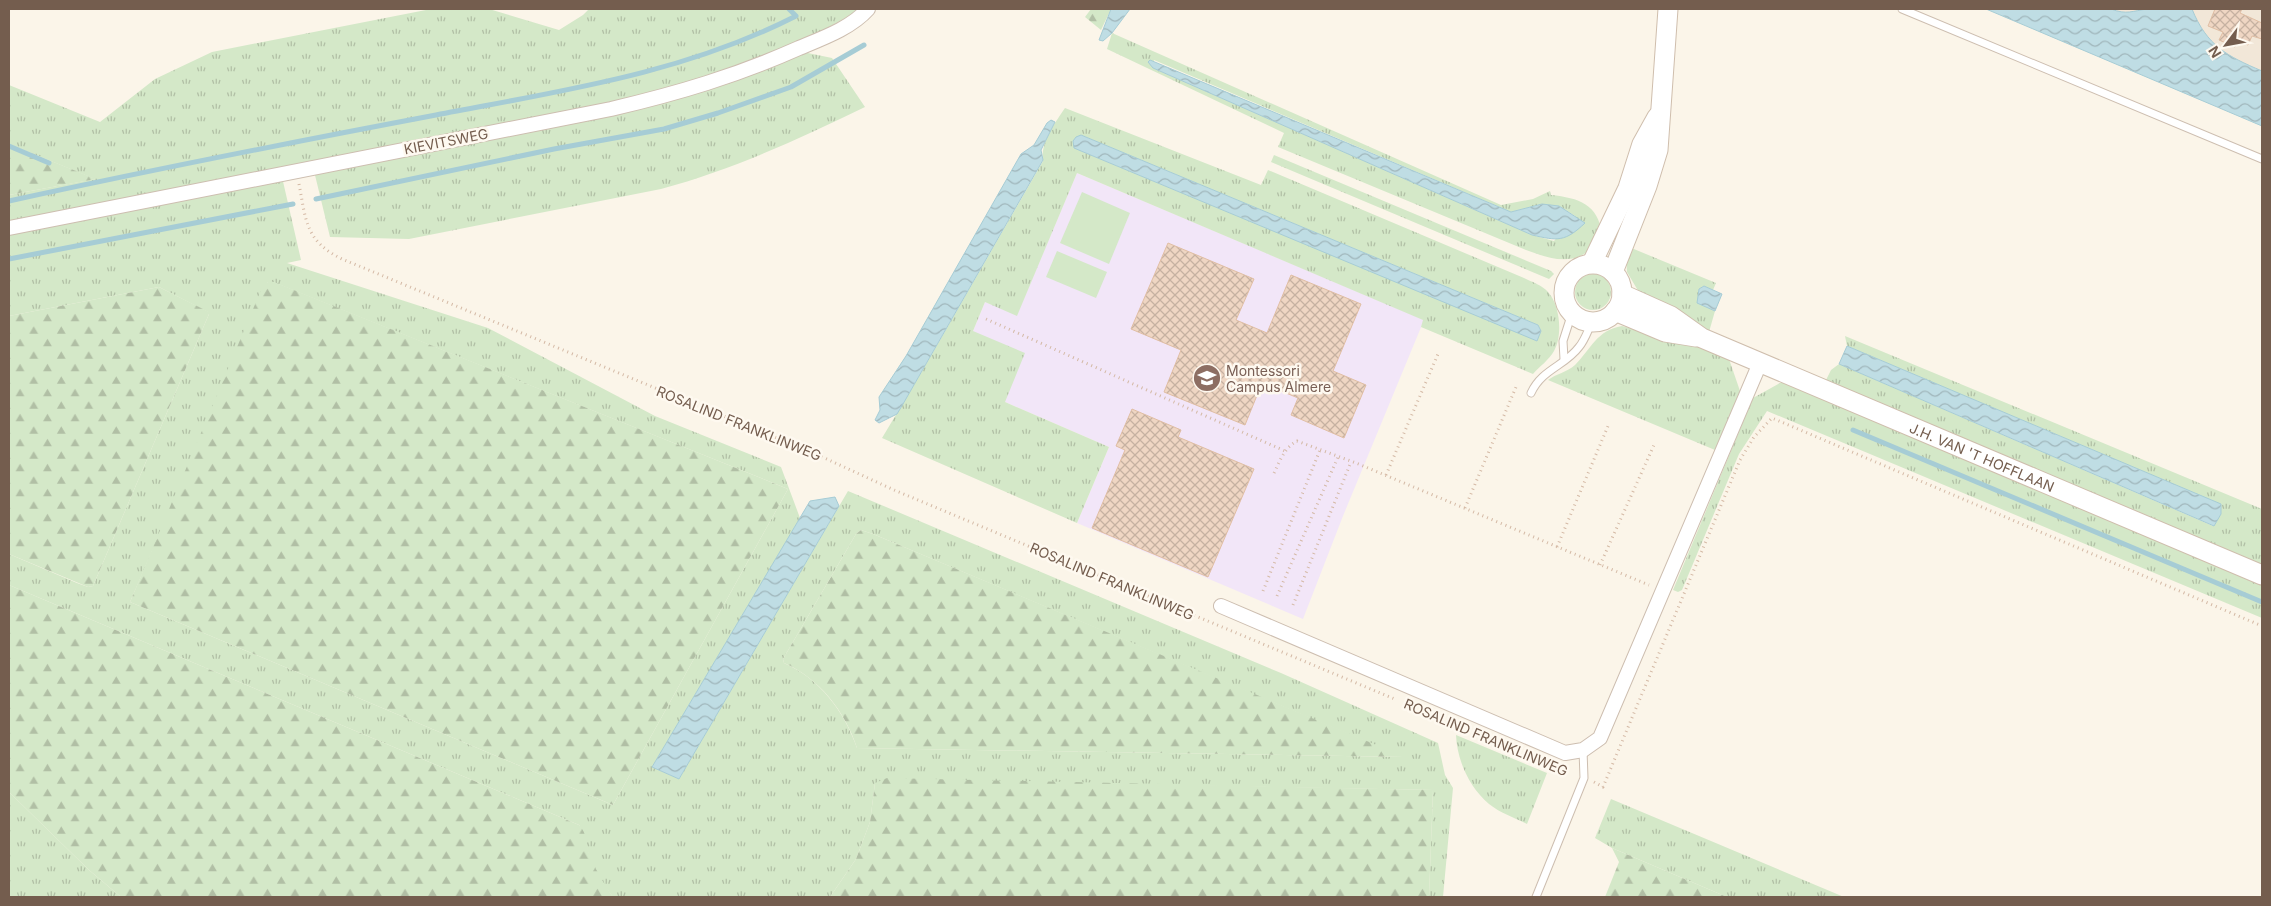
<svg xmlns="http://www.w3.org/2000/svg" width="2271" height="906" font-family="Inter,sans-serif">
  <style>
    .residential { fill: #f2e7d8 }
    .education { fill: #f2e6f8 }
    .grass { fill: url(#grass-tufts); fill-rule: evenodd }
    .forest { fill: url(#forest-firs) }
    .garden { fill: #d4e8c8 }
    .water { fill: url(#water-waves); stroke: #a6ccd5 }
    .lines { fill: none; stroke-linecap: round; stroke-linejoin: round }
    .stream { stroke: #a6ccd5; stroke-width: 5 }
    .building { fill: url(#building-cross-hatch); stroke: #e0bea4 }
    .lane-casing { stroke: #cdbeb0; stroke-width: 9 }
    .street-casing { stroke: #cdbeb0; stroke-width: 16 }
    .secondary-casing { stroke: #cfbead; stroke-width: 21 }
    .path { stroke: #d4b9a5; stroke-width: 3; stroke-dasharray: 1 4; stroke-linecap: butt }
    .lane { stroke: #fff; stroke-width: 7 }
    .street { stroke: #fff; stroke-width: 14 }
    .secondary { stroke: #fff; stroke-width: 19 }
    .labels { text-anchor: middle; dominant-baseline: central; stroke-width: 5; stroke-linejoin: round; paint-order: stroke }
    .street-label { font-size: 14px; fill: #745d4e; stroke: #fef9f0 }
    .education-label { font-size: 14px; fill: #785e54; stroke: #fef9f0; text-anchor: start }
  </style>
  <defs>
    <pattern id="grass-tufts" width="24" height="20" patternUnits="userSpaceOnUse" patternTransform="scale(1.25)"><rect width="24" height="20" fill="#d4e8c8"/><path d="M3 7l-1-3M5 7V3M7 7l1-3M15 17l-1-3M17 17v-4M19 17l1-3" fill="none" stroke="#b1bfa5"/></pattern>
    <pattern id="forest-firs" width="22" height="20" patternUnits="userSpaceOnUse" patternTransform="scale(1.25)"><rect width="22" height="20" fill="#d4e8c8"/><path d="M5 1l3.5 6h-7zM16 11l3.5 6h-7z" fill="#b1bfa5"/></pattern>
    <pattern id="water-waves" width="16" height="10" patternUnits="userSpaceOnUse" patternTransform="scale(1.25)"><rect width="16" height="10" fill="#bfdde4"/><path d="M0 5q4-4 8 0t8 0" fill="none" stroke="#a0b6bb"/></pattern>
    <pattern id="building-cross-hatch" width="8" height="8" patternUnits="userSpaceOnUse" patternTransform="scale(1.25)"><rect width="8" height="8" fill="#efd6c3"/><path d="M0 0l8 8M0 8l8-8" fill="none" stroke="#c6b1a1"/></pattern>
  </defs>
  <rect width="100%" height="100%" fill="#fbf5e9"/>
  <path class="residential" d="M2037,9h225v93z"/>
  <path class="education" d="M1077,173l347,147 -81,196 -40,103 -226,-96 32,-76 -104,-45 -32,-71 12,-29 32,13z"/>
  <g class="grass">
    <path d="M431,9h58l70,21 24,-15 6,-6h272l-67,38 -120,42 -665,134v-28l86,-16 -86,-35v-59l91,37 55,-43 57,-27z"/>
    <path d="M1112,33l389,172 32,-6 17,-8 1,4c28,3 47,9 51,39 -4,5 -9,14 -15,18 -19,14 -42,5 -61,-2l-248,-103 6,-14 -177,-84zM1154,60l357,152 31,-8 17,2 16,10 -21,25 -22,-6 -379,-167z"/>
    <path d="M803,52l29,6 33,49c-66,32 -133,63 -204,82l-252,50 -79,-2 -16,-66 164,-31z"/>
    <path d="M1065,108l196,77 7,-15 256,108c8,4 18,7 24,14 12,13 15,43 6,59 -5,9 -14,15 -21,23l-112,-47 2,-7 -346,-147 -60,143 -32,-14 -12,29 52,22 -20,49 104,45 -32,76 -195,-85 39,-65 122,-212c-3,-18 12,-38 22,-53zM1081,135l457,190 3,6 -4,9 -456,-189z"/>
    <path d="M1274,155l277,116 3,3 -5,5 -278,-117z"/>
    <path d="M282,177l19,83 -14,3 201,65 167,88 126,51 19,51 -148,249 27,12 169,-288 433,182 157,70 7,32 8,13 -10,109h-14l4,-107 -320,-6 -238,-1 -5,39 -14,37 -26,38h-217c-10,-13 -19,-26 -24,-42 -4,-12 -3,-19 -10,-30l-570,-240v-31l68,29 11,4 5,-1 116,-272 -1,-2 -49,-25 -150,29v-84zM268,282h5l515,207 -175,316 -483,-203zM861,530l12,4 530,223 -546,-9c-13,-37 -37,-69 -73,-85l-1,-4 73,-125z"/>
    <path d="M1629,247l87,36 -3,7 -9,-4 -5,3 -1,14 17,8 -6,21 -69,-38 -13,-22 -1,-17z"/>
    <circle cx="1593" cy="292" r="18"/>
    <path d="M1622,326l77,21 30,12 11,32 -25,59 -167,-70c8,-6 19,-8 27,-15 16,-16 22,-35 47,-39z"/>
    <path d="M1845,336l417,173v56l-437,-183 6,-12 8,-6 374,162 8,-12 -1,-10 -373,-158z"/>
    <path d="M1782,382l480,201v35l-495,-207 -28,43 -57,136 -4,2 -5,-2 80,-192z"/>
    <path d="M1456,735l91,38 -20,51c-12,-6 -27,-11 -38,-20 -20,-17 -32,-44 -33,-69z"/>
    <path d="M9,792l80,78 32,27h-112z"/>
    <path d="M1611,799l233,98h-117l-115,-49 -17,-10z"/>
  </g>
  <g class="forest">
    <path d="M1091,9h20l-10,21 -16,-13z"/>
    <path d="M9,144l87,35 -87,16z"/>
    <path d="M268,282h6l514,207 -175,316 -483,-203 131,-312z"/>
    <path d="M159,287l50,25v2l-116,272 -5,1 -79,-33v-238z"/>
    <path d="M861,530l12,4 532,223 -548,-9c-12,-37 -38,-70 -73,-85l-1,-4 73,-125z"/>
    <path d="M9,585l570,240c9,9 6,19 11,31 6,15 14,28 23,41h-492l-32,-27 -80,-78z"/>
    <path d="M887,778l546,12 -4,107h-599l26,-38 14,-37 5,-39z"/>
    <path d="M1612,848l115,49h-122l14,-35z"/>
  </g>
  <g class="garden">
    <path d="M1082,192l48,21 -21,51 -49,-21z"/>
    <path d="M1057,251l50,21 -11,26 -50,-21z"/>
  </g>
  <g class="water">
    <path d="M1111,9h19l-18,24 -9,8 -4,-1z"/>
    <path d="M1986,9h125c16,6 21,2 36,0 14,-2 31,0 45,0 15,37 35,47 70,62v55z"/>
    <path d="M1150,60l361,152 31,-8 17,2 26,17c-20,19 -27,18 -53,12l-379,-167 -5,-6z"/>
    <path d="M1051,120l4,2 -14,28 2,10 -140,244 -6,10 -18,9 -4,-3 5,-10 -1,-13 27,-41 115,-202 13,-9 13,-22z"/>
    <path d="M1081,135l457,190 3,6 -4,10 -456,-190 -7,-3 -1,-7 3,-4z"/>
    <path d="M1704,286l18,8 -7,17 -18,-8 2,-14z"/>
    <path d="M1847,346l374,158v10l-7,12 -375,-162z"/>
    <path d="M835,497l4,9 -160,273 -27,-12 158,-266z"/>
  </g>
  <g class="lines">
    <g class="stream">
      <path d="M9,146l40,17"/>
      <path d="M316,199l238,-50 110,-20 54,-16 73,-26 73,-42"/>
      <path d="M9,201c142,-31 284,-59 427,-86 124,-24 246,-41 360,-99l-7,-7"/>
      <path d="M9,259l284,-55"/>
      <path d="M1853,430l409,172"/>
    </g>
  </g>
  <g class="building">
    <path d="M2215,9h27l-2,4 22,10v16l-10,-3 -4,9 -10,-4 -3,6 -16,-7 4,-8 -15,-6z"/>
    <path d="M1168,243l86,36 -18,41 31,13 24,-58 70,29 -28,67 33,14 -22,53 -53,-23 7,-17 -36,-15 -17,42 -81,-33 17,-42 -50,-21z"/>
    <path d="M1132,409l49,21 -3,7 76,32 -46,108 -116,-49 33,-78 -9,-4z"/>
  </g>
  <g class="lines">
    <defs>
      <g id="lane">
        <path d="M1902,9l360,150"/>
        <path d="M1564,359l-1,-18 9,-28"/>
        <path d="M1531,393c11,-24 34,-27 48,-46 6,-7 9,-17 13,-25"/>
        <path d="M1536,897l48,-119 -1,-28"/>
      </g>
      <g id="street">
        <path d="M9,228l602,-119c68,-16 125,-33 188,-61 24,-10 52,-20 69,-39"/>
        <path d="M1221,606l344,147 18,-3 17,-12 160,-375"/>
      </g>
      <g id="secondary">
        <path d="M1592,263l36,-75 14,-44 15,-27"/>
        <circle cx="1593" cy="293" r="29"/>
        <path d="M1613,272l34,-86 11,-36 10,-141"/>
        <path id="s1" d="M1622,294l49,22 31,22 560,237"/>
        <path d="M1615,311l50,21 31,5"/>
      </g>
    </defs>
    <use href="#lane" class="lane-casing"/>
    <use href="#street" class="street-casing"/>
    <use href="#secondary" class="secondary-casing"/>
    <g class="path">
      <path d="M299,184c7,36 6,57 43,75l476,196 76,35 503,210"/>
      <path d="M986,319l299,132"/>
      <path d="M1274,473c6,-12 10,-25 23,-32l59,22 293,122"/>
      <path d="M1386,475l52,-121"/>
      <path d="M1465,508l51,-121"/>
      <path d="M1557,547l51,-121"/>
      <path d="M1600,565l54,-120"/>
      <path d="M1263,591l57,-141"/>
      <path d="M1277,596l61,-139"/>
      <path d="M1293,605l58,-143"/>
      <path d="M1594,782l9,5 137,-327 14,-23 18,-19 490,208"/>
    </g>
    <use href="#lane" class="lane"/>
    <use href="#street" class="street"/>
    <use href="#secondary" class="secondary"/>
  </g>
  <defs>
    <symbol id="school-disc" viewBox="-11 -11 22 22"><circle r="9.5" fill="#8d6e63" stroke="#fef9f0"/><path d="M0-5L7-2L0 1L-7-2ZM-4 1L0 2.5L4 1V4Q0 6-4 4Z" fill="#fff"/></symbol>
  </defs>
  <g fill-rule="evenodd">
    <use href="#school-disc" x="1191" y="362" width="32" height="32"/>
  </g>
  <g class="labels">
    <g class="street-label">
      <text transform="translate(446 141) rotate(-11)">KIEVITSWEG</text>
      <text transform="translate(739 423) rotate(22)">ROSALIND FRANKLINWEG</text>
      <text stroke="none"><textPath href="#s1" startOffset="396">J.H. VAN 'T HOFFLAAN</textPath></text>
      <text transform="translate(1112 581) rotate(23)">ROSALIND FRANKLINWEG</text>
      <text transform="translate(1486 737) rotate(23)">ROSALIND FRANKLINWEG</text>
    </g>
    <g class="education-label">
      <text x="1226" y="370">Montessori<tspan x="1226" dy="16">Campus Almere</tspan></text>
    </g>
  </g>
  <rect width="2271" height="906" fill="none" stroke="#745d4e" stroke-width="20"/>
  <g transform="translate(2226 45) rotate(238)" stroke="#fef9f0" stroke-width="4" paint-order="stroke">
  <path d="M0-4L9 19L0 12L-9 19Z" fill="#745d4e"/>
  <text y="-8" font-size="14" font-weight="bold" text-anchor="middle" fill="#745d4e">N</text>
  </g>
</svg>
